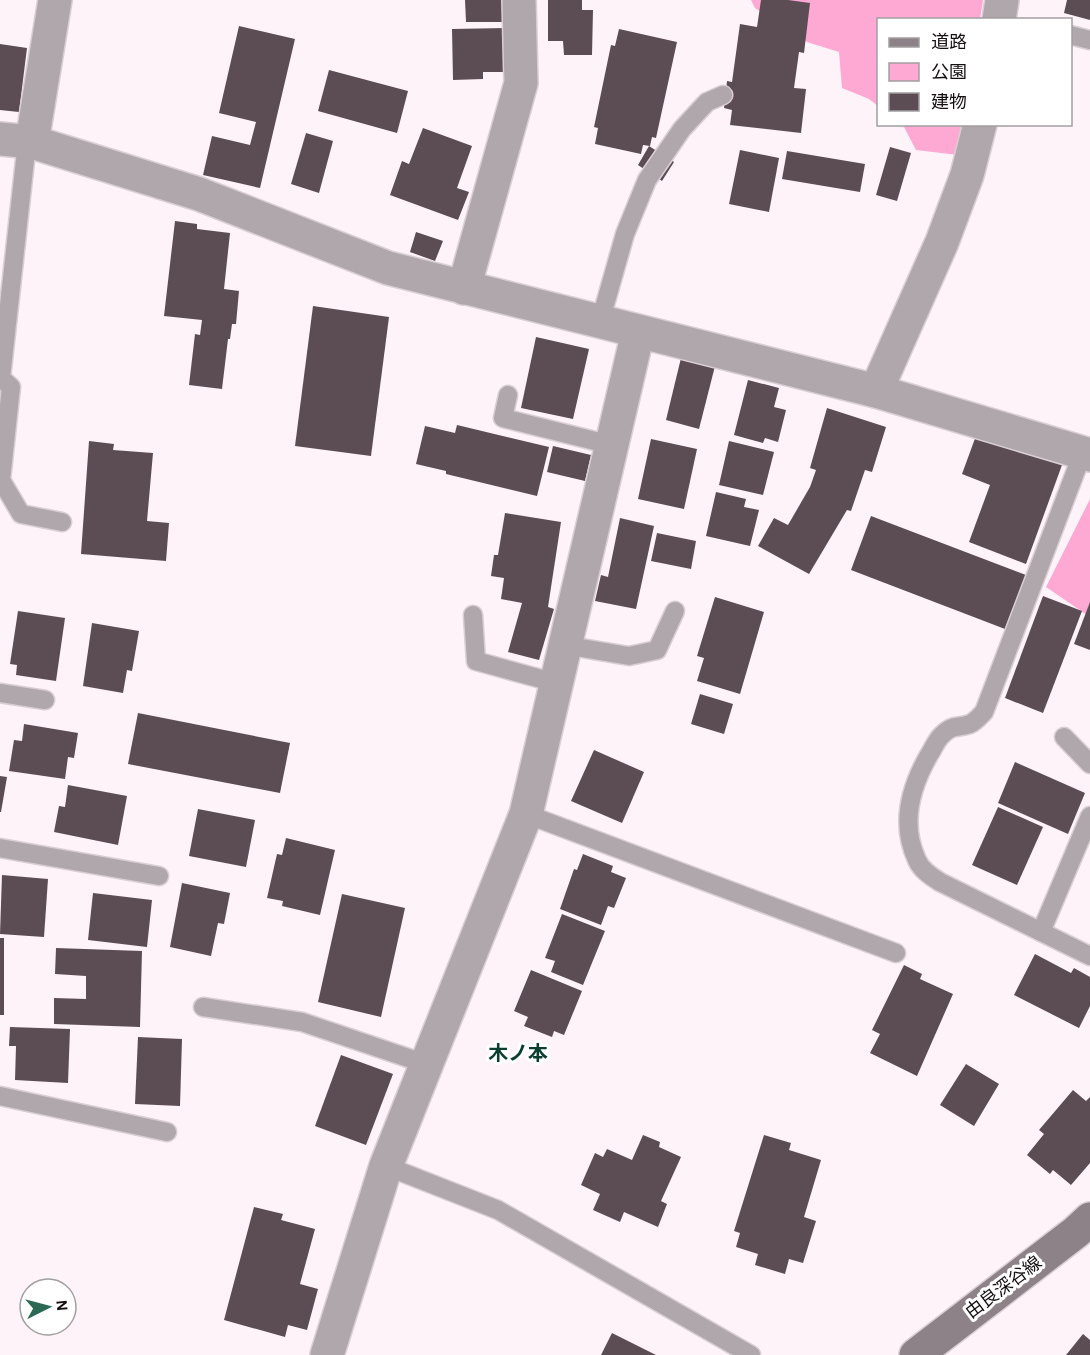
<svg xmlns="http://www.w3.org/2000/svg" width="1090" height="1355" font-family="'Alegreya Sans','Noto Sans JP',sans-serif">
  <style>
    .green { fill: #fea9d3 }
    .building { fill: #5c4d54 }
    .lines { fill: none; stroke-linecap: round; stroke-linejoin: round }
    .lane-casing { stroke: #d9cfd3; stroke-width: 21 }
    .street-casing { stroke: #d9cfd3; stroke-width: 36 }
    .secondary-casing { stroke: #d9cfd3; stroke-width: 36 }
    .lane { stroke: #afa7ab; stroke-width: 18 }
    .street { stroke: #afa7ab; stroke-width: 33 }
    .secondary { stroke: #8d8287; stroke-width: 33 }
    .labels { text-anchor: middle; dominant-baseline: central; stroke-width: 6; stroke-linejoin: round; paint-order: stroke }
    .street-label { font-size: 18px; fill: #150f11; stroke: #fff }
    .neighbourhood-label { font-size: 20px; font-weight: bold; fill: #0a3e2f; stroke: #fff }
  </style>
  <rect width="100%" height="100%" fill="#fef3f8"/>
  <g class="green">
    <path d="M751,0h232l-3,19 -102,1v86l-9,-7 -27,-11 -3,-36 -32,-10 -52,-34z"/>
    <path d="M903,125h60l-5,30 -42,-5z"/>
    <path d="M1090,499v118l-44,-30z"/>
  </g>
  <g class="building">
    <path d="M465,0h41v22h-40z"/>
    <path d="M548,0h34v10h11l-1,45h-28l-1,-14h-15z"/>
    <path d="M761,0h27l22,3 -6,50 -5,-1 -5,36 12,1 -5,44 -71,-8 2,-15 -8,-2 3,-27 5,1 8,-58 17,3z"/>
    <path d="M1067,0h23v20l-26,-7z"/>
    <path d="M239,26l56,13 -35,149 -57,-13 9,-39 38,9 6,-23 -37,-9z"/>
    <path d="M506,28l1,44h-24v7l-30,1 -1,-51z"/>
    <path d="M619,29l58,13 -21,96 -4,-1 -2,9 -7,-1 -2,9 -46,-10 3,-16 -4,-1 17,-82 4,1z"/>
    <path d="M0,44l27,4 -8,64 -19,-2z"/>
    <path d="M329,70l79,21 -11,42 -79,-22z"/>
    <path d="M423,128l49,18 -15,42 12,4 -11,28 -68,-25 12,-34 7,3z"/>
    <path d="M306,133l27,8 -14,52 -28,-9z"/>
    <path d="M649,146l25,16 -12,19 -24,-16z"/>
    <path d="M890,147l21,6 -14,48 -21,-6z"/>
    <path d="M740,150l39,8 -10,54 -40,-8z"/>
    <path d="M787,151l78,13 -5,28 -78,-13z"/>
    <path d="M175,221l22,3v5l33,4 -6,56 15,2 -3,33h-4l-2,15h-2l-6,50 -33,-4 6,-51 5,1 2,-15 -38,-4z"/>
    <path d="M416,232l27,9 -8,20 -25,-9z"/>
    <path d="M313,306l76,11 -18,139 -76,-10z"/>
    <path d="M536,337l53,12 -16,70 -52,-11z"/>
    <path d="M681,358l34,8 -16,63 -33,-9z"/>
    <path d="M748,380l31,8 -5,19 12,3 -8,32 -13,-4 -2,5 -29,-8z"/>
    <path d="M827,408l59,19 -14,45 -7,-2 -14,41 -4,-1 -38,64 -51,-28 16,-28 14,7 22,-38 6,-17 -6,-2z"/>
    <path d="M457,425l92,22 -12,49 -91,-22v-3l-30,-7 9,-38 30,7z"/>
    <path d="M977,433l85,32 -36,99 -57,-22 21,-57 -28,-11z"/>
    <path d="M651,439l46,10 -13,60 -46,-10z"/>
    <path d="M89,441l25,3 -1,6 40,3 -6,68 22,2 -3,38 -85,-7z"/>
    <path d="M729,441l45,11 -11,43 -44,-10z"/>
    <path d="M553,446l38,9 -6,26 -38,-9z"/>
    <path d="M716,492l30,7 -2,8 15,3 -9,36 -44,-10z"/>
    <path d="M505,513l56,9 -13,85 6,2 -15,51 -31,-8 14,-49 -21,-4 3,-21 -13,-2 3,-21h4z"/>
    <path d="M871,516l155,59 -21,54 -154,-59z"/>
    <path d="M620,518l34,8 -18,83 -41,-8 6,-26 7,2z"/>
    <path d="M657,533l39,8 -5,28 -40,-8z"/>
    <path d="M1043,596l39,15 -39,102 -38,-15z"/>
    <path d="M715,597l49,15 -24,82 -43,-13 7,-23 -7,-2z"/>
    <path d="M1090,602v48l-16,-6z"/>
    <path d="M18,611l47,7 -9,63 -40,-6 1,-10 -7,-1z"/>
    <path d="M92,623l47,8 -7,40 -5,-1 -4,23 -40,-7z"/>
    <path d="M700,694l33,10 -9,30 -33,-10z"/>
    <path d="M138,713l152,30 -10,50 -152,-29z"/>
    <path d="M24,724l54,9 -4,25 -6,-1 -3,22 -56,-8 5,-31 8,1z"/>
    <path d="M594,750l50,22 -22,51 -51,-22z"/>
    <path d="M1015,762l70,31 -17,41 -70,-31z"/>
    <path d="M0,776l7,1 -6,35h-1z"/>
    <path d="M68,785l59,11 -9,49 -64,-13 5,-26 6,1z"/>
    <path d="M998,807l45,20 -26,58 -45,-20z"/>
    <path d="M198,809l57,11 -9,47 -57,-11z"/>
    <path d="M286,838l49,12 -15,65 -38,-9 1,-5 -16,-3 10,-44 5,1z"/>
    <path d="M583,854l30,12 -2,6 15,6 -12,30 -6,-2 -7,19 -41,-16 14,-40 3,1z"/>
    <path d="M2,875l46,4 -4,58 -44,-3z"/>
    <path d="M182,883l48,10 -6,31 -6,-1 -7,33 -41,-9z"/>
    <path d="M93,893l59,7 -5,47 -59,-7z"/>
    <path d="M342,894l63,14 -24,109 -63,-15z"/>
    <path d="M562,914l43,17 -22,54 -32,-13 4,-11 -10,-3z"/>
    <rect x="0" y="938" width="4" height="77"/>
    <path d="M56,948l86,3 -2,76 -86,-3v-26l32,1v-23l-31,-2z"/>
    <path d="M1035,954l36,19 3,-5 16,9v29l-11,22 -65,-33z"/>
    <path d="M904,965l18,9 -2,5 33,15 -36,82 -47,-23 10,-19 -8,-4z"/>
    <path d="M531,970l51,21 -18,44 -10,-4 -2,6 -28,-11 4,-9 -14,-6z"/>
    <path d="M10,1027l60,2 -2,54 -53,-3 1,-34h-7z"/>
    <path d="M138,1037l44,2 -2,67 -45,-2z"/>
    <path d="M341,1055l52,19 -27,71 -51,-19z"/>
    <path d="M966,1064l33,20 -25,42 -34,-21z"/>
    <path d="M1073,1090l13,11 4,-4v66l-19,22 -18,-15 -3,4 -23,-19 17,-21 -5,-4z"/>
    <path d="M643,1135l17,7 -1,5 22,10 -20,44 6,3 -9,23 -34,-15 -4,10 -27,-12 7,-16 -19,-9 14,-32 8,4 4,-8 25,11z"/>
    <path d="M764,1135l27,8 -2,7 32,10 -17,57 12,4 -13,42 -14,-4 -4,15 -30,-9 3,-11 -22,-7 4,-14 -6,-2z"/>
    <path d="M254,1207l29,7 -2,6 34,9 -15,55 18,5 -11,41 -19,-5 -3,12 -61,-17z"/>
    <path d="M612,1333l44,22h-55z"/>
    <path d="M1083,1334l7,6v15h-24z"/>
  </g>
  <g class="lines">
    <defs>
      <g id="lane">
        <path d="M1070,35l20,5"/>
        <path d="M27,142l-26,236 10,9 -10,93 20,34 41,8"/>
        <path d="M600,322l25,-88 22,-54 35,-51 25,-27 16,-7"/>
        <path d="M508,395l-5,23 108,27"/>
        <path d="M1083,452l-99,260c-4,4 -9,10 -14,12 -14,5 -16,-1 -29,12 -5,5 -8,13 -12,19 -19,33 -29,69 -12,105 4,10 15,17 23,22l150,74"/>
        <path d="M473,615l3,46 80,22"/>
        <path d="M564,645l65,11 28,-6 18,-39"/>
        <path d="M0,693l45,7"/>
        <path d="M1064,737l26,27"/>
        <path d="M526,814l370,139"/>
        <path d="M0,848l159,28"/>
        <path d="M1041,932l49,-116"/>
        <path d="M203,1007l99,15 124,42"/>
        <path d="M0,1096l167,36"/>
        <path d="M386,1166l112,44 253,145"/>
      </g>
      <g id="street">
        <path d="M999,20l3,-20"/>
        <path d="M0,139l32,3 167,52 189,74 488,123 214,64"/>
        <path d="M32,142l23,-142"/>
        <path d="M464,288l57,-205 -2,-83"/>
        <path d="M876,391l66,-149 25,-67 13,-51"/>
        <path d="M327,1355l59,-189 140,-352 112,-482"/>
      </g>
      <path id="secondary" d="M916,1355l160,-123 14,-13"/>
    </defs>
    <use href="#lane" class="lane-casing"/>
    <use href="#street" class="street-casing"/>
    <use href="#secondary" class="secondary-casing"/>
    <use href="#lane" class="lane"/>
    <use href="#street" class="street"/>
    <use href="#secondary" class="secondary"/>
  </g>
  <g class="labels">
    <g class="street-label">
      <text transform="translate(1004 1288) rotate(-37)">由良深谷線</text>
    </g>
    <g class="neighbourhood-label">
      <text x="518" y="1054">木ノ本</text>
    </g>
  </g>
  <rect x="877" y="18" width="195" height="108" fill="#ffffff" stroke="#a19fa0" stroke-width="1.5"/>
  <rect x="889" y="38" width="30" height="9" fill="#8d8287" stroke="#a19fa0" stroke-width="1.5"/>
  <text x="931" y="48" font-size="18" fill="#150f11">道路</text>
  <rect x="889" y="63" width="30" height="18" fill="#fea9d3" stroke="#a19fa0" stroke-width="1.5"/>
  <text x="931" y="78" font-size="18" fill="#150f11">公園</text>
  <rect x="889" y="93" width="30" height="18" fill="#5c4d54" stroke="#a19fa0" stroke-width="1.5"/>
  <text x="931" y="108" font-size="18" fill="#150f11">建物</text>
  <g transform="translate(48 1307) rotate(84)"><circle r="28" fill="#ffffff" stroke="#a19fa0" stroke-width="1.5"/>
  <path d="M0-4.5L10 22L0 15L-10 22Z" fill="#2c6954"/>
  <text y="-9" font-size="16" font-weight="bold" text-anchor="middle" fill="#150f11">N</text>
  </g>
</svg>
